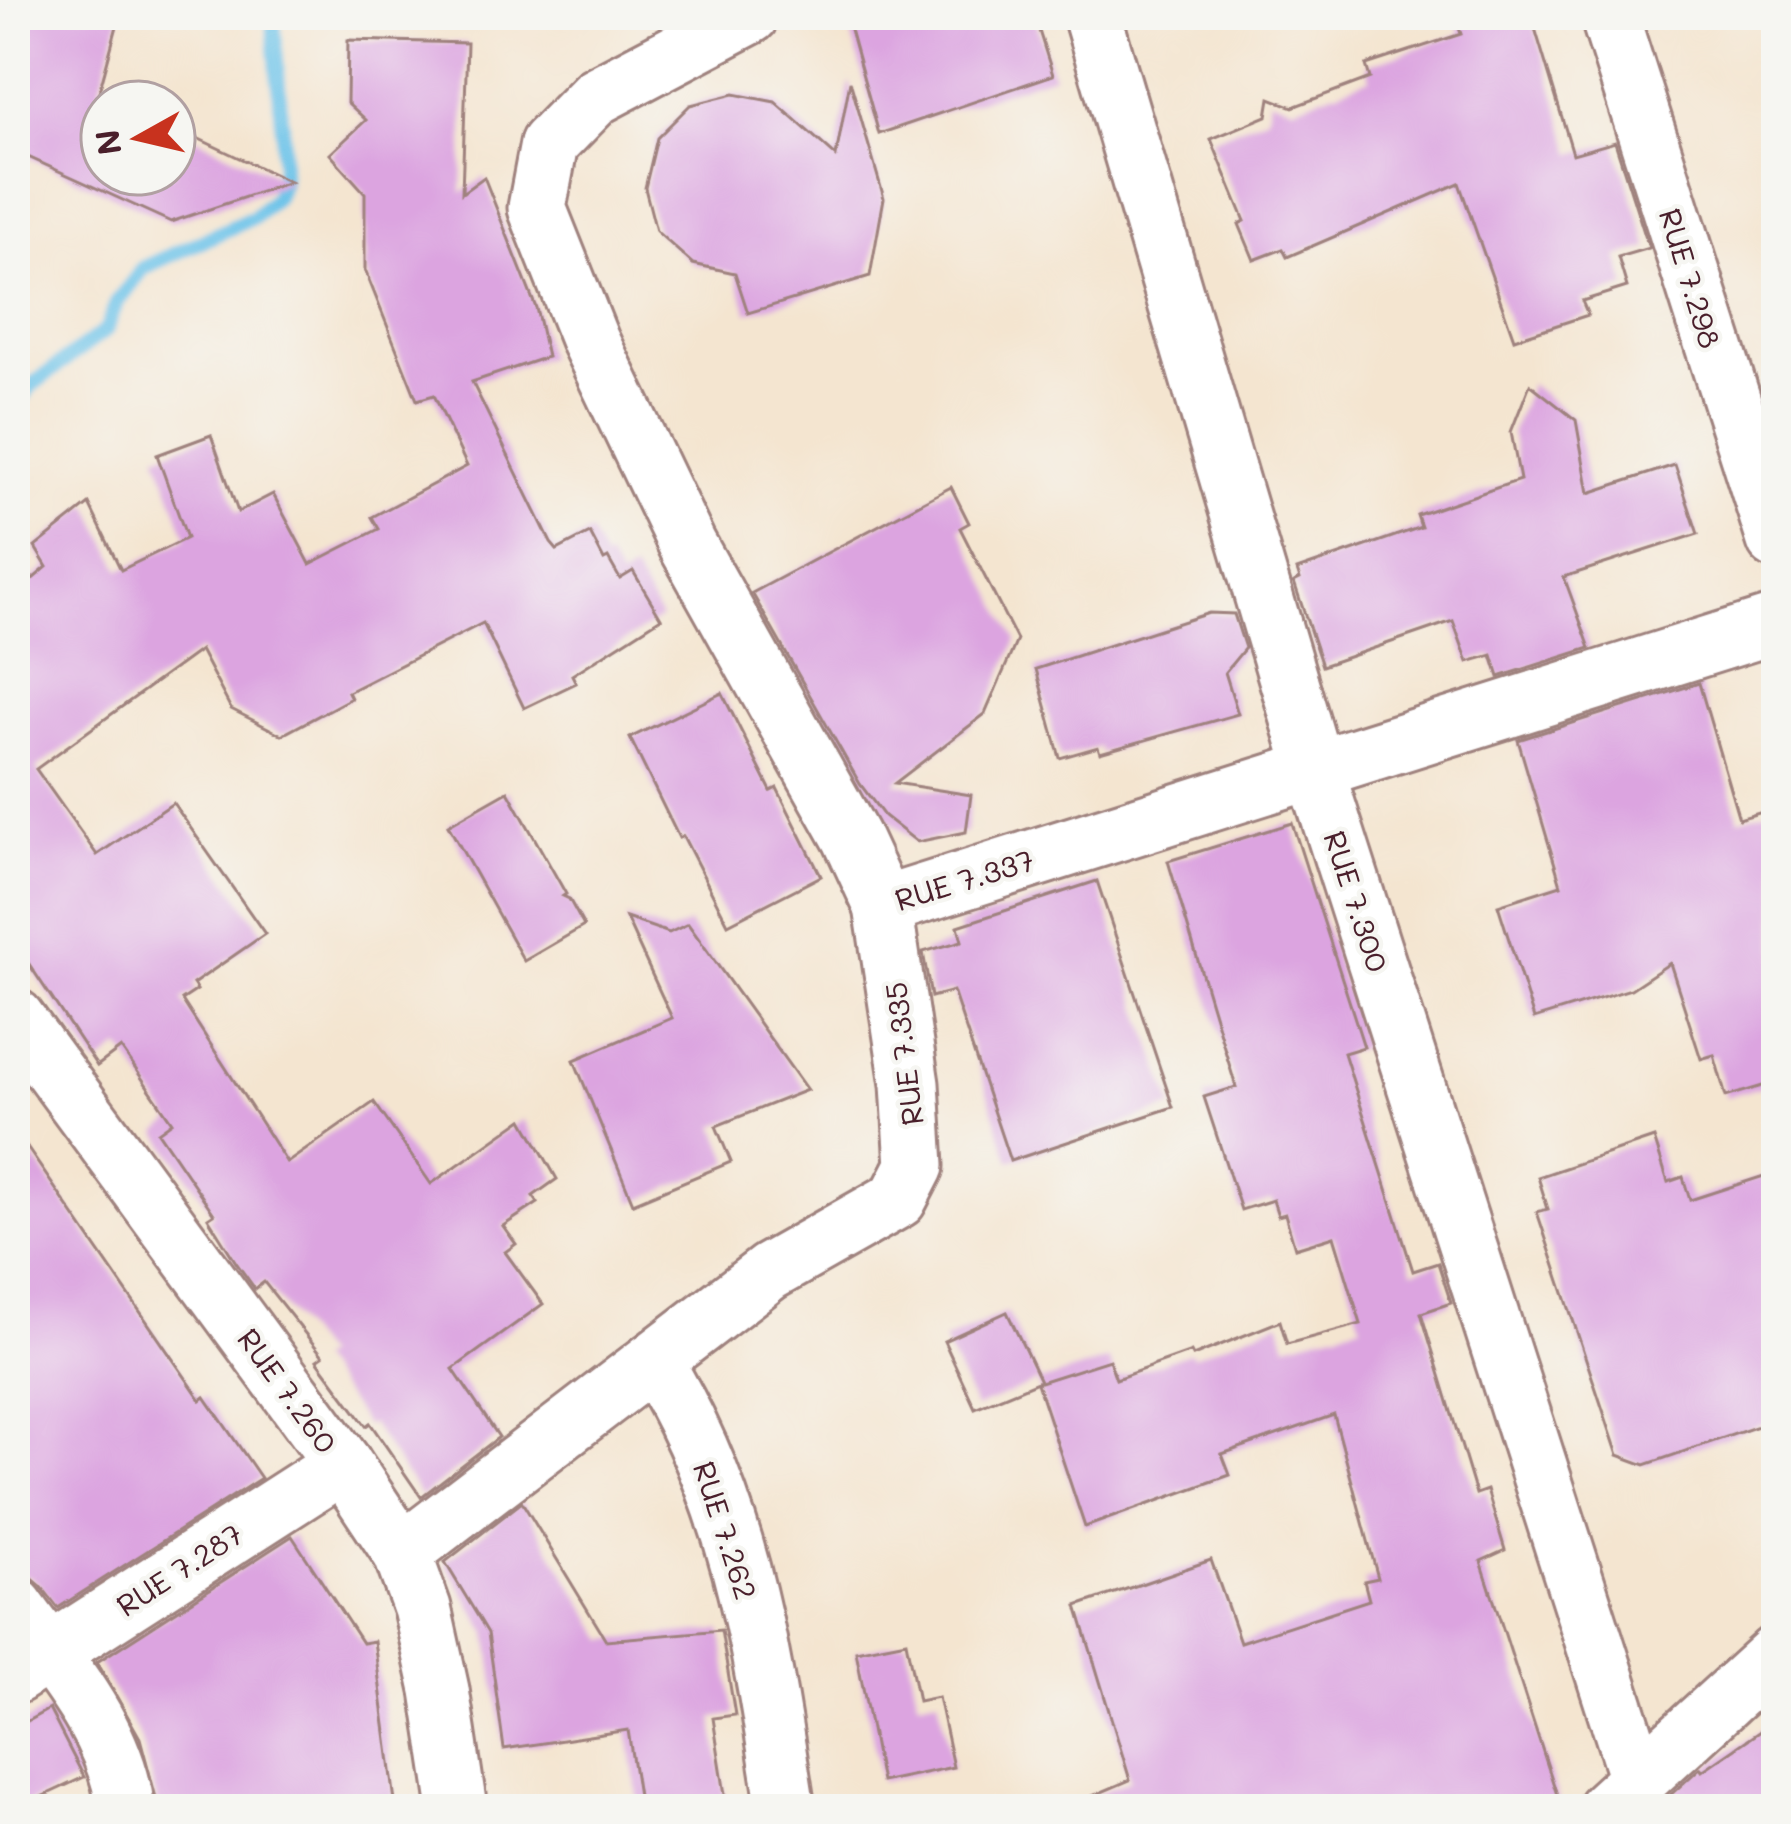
<svg xmlns="http://www.w3.org/2000/svg" width="1791" height="1824" font-family="Mali,sans-serif">
  <style>
    .lines { fill: none; stroke-linecap: round; stroke-linejoin: round }
    .stream { stroke: #6cc3e9; stroke-width: 15 }
    .building { fill: #dca4e0 }
    .street-casing { stroke: #9f827e; stroke-width: 63 }
    .street { stroke: #fff; stroke-width: 57 }
    .labels { text-anchor: middle; dominant-baseline: central; stroke-width: 9; stroke-linejoin: round; paint-order: stroke }
    .street-label { font-size: 30px; fill: #4a1f2b; stroke: #f6f6f2 }
  </style>
  <rect width="100%" height="100%" fill="#f6f6f2"/>
  <filter id="ink" filterUnits="userSpaceOnUse"><feTurbulence type="fractalNoise" baseFrequency=".00833" numOctaves="2"/><feDisplacementMap in="SourceGraphic" scale="24" xChannelSelector="R" yChannelSelector="G"/><feConvolveMatrix kernelMatrix="1 2 1 2 8 2 1 2 1" color-interpolation-filters="sRGB"/></filter>
  <filter id="wash" filterUnits="userSpaceOnUse"><feTurbulence type="fractalNoise" baseFrequency=".004" numOctaves="4" result="noise"/><feDisplacementMap in="SourceGraphic" scale="48" xChannelSelector="R" yChannelSelector="G"/><feGaussianBlur stdDeviation="2.7" result="paint"/><feColorMatrix in="noise" values="0 0 0 0 0 0 0 0 0 0 0 0 0 0 0 0 0 1.4 0 .05"/><feComposite in="paint" operator="in"/></filter>
  <g filter="url(#wash)">
    <rect width="100%" height="100%" fill="#f4e5d0"/>
    <g class="lines">
      <path class="stream" d="M15,407l16,-21 75,-56 11,-28 26,-34 111,-51 21,-19 7,-15 1,-43 -10,-125"/>
    </g>
    <g id="blocks">
      <g class="building">
        <path d="M15,15h105l-21,77 22,10h-19v72h72v-47l116,55 -119,40 -156,-71z"/>
        <path d="M846,15h188l19,60 -174,59z"/>
        <path d="M1455,15h76l42,139 42,-12 34,106 -31,9 9,30 -45,14 6,14 -74,24 -55,-156 -172,74 -4,-8 -29,11 -15,-36 6,-3 -34,-82 56,-23 3,-18 23,9 77,-29 -4,-13 95,-31z"/>
        <path d="M348,40l119,3 -5,150 22,-16 52,131 11,49 -75,25 79,161 6,7 33,-17 14,27 4,-2 12,21 13,-8 28,47 -89,57 4,8 -52,25 -41,-85 -135,69 3,6 -69,37 -51,-26 -31,-59 -164,119 61,86 76,-52 92,131 -72,50 4,6 -15,10 105,163 87,-61 57,82 92,-65 34,60 -24,17 5,7 -35,23 13,18 -11,8 38,52 -90,65 46,68 -78,60 -51,-74 -4,3 -49,-66 6,-4 -59,-74 -9,7 -18,-25 -29,-46 6,-4 -56,-82 14,-10 -51,-74 -24,18 -82,-123v-349l32,-27 -12,-20 54,-43 32,66 66,-32 -30,-83 54,-20 27,77 35,-18 37,70 69,-35 -7,-12 95,-51 -33,-71 -17,5 -52,-130v-77l-35,-39 36,-34 -19,-18z"/>
        <path d="M850,81l34,117 -14,78 -122,37 -13,-40 -42,-9 -37,-33 -11,-43 12,-50 33,-33 44,-11 41,8 61,54z"/>
        <path d="M1530,384l46,36 13,73 86,-28 23,69 -134,43 26,71 -91,29 -7,-22 -24,7 -15,-41 -131,45 -28,-84 6,-3 -3,-9 124,-43 -4,-12 103,-35 -9,-48z"/>
        <path d="M951,487l18,36 -9,5 57,112 -32,74 -90,69 76,12 -5,37 -49,10 -33,-26 -24,-32 -108,-191z"/>
        <path d="M1209,613l25,1 11,34 -20,24 13,42 -138,39 -2,-6 -38,11 -24,-89z"/>
        <path d="M1699,683l40,136 37,-11v274l-50,15 -12,-42 -13,4 -31,-96 -39,26 -97,30 -36,-114 63,-20 -43,-145z"/>
        <path d="M722,693l49,98 6,-3 44,88 -93,48 -45,-88 -4,2 -49,-100z"/>
        <path d="M508,791l58,103 -3,2 6,3 15,27 -60,35 -76,-136z"/>
        <path d="M1292,823l72,224 -20,6 69,218 25,-8 13,40 -30,10 55,181 11,-4 18,60 -24,11 78,240 -24,8h-473l68,-29 -53,-174 134,-46 29,82 129,-42 -5,-19 14,-3 -44,-163 -112,39 8,21 -145,52 -48,-144 72,-23 7,19 75,-27 2,4 87,-35 7,23 74,-20 -27,-88 -39,12 -10,-34 -7,2 -5,-16 -32,10 -37,-113 32,-10 -68,-226z"/>
        <path d="M1097,881l76,226 -163,54 -57,-170 -22,6 -8,-45 39,-11 -4,-15z"/>
        <path d="M626,918l43,15 19,-9 119,166 -91,36 15,36 -98,41 -59,-143 98,-42z"/>
        <path d="M15,1130l186,270 4,-3 56,81 -203,130 -17,-22 -12,-10 -14,-2z"/>
        <path d="M1654,1138l14,44 15,-5 7,23 86,-28v248l-131,45 -27,-10 -81,-243 11,-3 -10,-32z"/>
        <path d="M1007,1312l33,69 -65,27 -31,-67z"/>
        <path d="M522,1502l84,138 115,-10 14,85 -22,3 13,83 -86,8 -12,-79 -124,19 -16,-116 -43,-71z"/>
        <path d="M292,1536l70,107 12,-2 22,168h-237l-19,-71 -43,-76z"/>
        <path d="M906,1641l12,60 20,-4 15,70 -72,15 -25,-131z"/>
        <path d="M49,1709l35,68 -69,32v-81z"/>
        <path d="M1776,1720v89h-121l45,-41 2,3z"/>
      </g>
    </g>
  </g>
  <g filter="url(#ink)">
    <use href="#blocks" fill-opacity="0" stroke="#9f827e" stroke-width="3"/>
    <g class="lines">
      <defs>
        <g id="street">
          <path d="M750,15l-154,81 -47,48 -12,64 53,133 98,205 163,291 32,69 893,-282"/>
          <path d="M1092,15l223,755 324,1011"/>
          <path d="M1609,15l167,525"/>
          <path d="M15,1018l328,446 59,89 20,55 18,82 18,119"/>
          <path d="M653,1361l116,-89 129,-73 17,-33 -5,-82 -27,-178"/>
          <path d="M402,1553l251,-192c88,141 108,287 133,448"/>
          <path d="M15,1606c46,64 100,122 111,203"/>
          <path d="M15,1675l328,-211"/>
          <path d="M1606,1809l170,-155"/>
        </g>
      </defs>
      <use href="#street" class="street-casing"/>
      <use href="#street" class="street"/>
    </g>
  </g>
  <g class="labels">
    <g class="street-label">
      <text transform="translate(1691 278) rotate(73)">RUE 7.298</text>
      <text transform="translate(964 879) rotate(-17)">RUE 7.337</text>
      <text transform="translate(1357 901) rotate(72)">RUE 7.300</text>
      <text transform="translate(903 1054) rotate(-97)">RUE 7.335</text>
      <text transform="translate(288 1390) rotate(54)">RUE 7.260</text>
      <text transform="translate(726 1530) rotate(72)">RUE 7.262</text>
      <text transform="translate(179 1569) rotate(-33)">RUE 7.287</text>
    </g>
  </g>
  <rect width="1791" height="1824" fill="none" stroke="#f6f6f2" stroke-width="60"/>
  <g transform="translate(138 138) rotate(262)"><circle r="57" fill="#f6f6f2" stroke="#b1a0a2" stroke-width="3"/>
  <path d="M0-9L21 45L0 30L-21 45Z" fill="#c8321e"/>
  <text y="-18" font-size="33" font-weight="bold" text-anchor="middle" fill="#4a1f2b">N</text>
  </g>
</svg>
